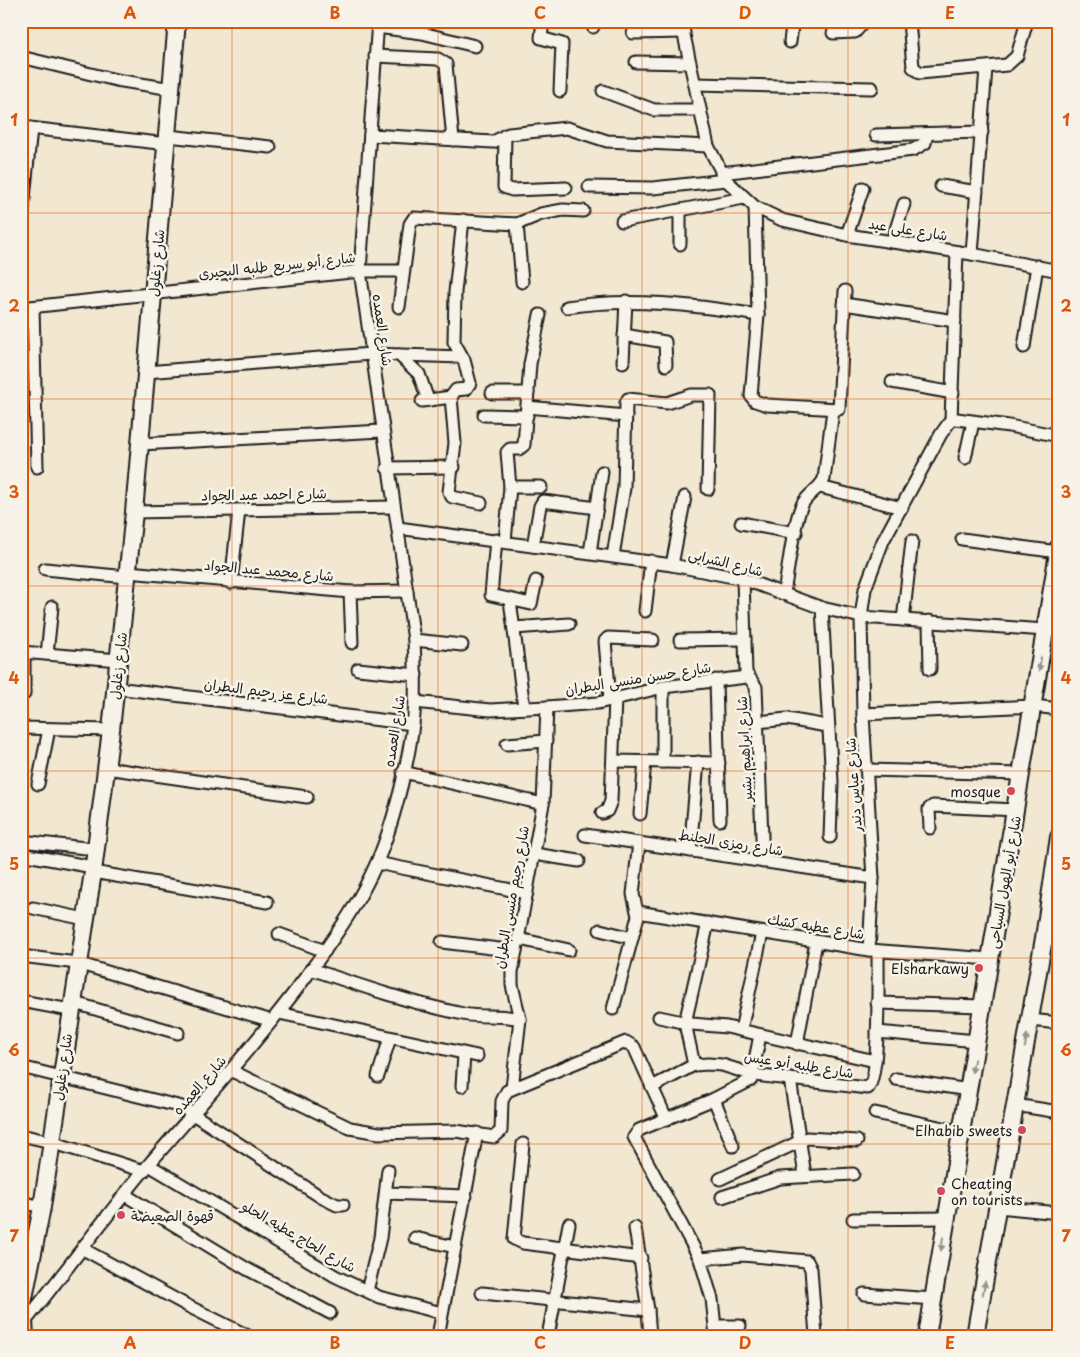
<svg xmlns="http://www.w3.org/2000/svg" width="1080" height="1357" font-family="'Playpen Sans','Playpen Sans Arabic',sans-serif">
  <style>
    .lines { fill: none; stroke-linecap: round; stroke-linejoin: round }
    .street-casing { stroke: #1c1c1c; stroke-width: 15 }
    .secondary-casing { stroke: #1c1c1c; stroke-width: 20 }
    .street { stroke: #f7f3e8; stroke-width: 11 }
    .secondary { stroke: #f7f3e8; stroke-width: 16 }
    .oneway { fill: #94928c }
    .grid { fill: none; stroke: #de560d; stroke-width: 1; stroke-opacity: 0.55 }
    .poi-dot { fill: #d1495b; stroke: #f7f3e8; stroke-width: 2 }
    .labels { text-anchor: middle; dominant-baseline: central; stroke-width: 5; stroke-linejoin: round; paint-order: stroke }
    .street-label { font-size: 14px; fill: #1c1c1c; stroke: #f7f3e8 }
    .poi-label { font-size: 14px; fill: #1c1c1c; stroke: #f7f3e8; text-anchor: end }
    .neatline { fill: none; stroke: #de560d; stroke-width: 2 }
    .grid-label { font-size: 16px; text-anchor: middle; font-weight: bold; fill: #de560d }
  </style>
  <rect width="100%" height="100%" fill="#f2e8d2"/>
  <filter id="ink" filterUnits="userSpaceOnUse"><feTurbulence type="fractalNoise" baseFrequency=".02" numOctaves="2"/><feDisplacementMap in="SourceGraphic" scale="10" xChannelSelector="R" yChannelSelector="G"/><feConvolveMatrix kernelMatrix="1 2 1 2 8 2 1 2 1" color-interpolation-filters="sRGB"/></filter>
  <g filter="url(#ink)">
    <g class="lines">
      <defs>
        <g id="street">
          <path d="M543,21l-2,17 21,6 -2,47"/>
          <path d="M681,21l27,125 18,34 29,27 27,13 65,15 125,19 87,17"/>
          <path d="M788,21l4,5 -2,16"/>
          <path d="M909,21l4,46 7,6 87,-8 10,-9 10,-35"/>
          <path d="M377,27l45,6 53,13"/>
          <path d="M593,27l2,-6"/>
          <path d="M633,33l51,-1"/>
          <path d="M833,33l22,-1 10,-11"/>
          <path d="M375,56l63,3 8,5 7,76"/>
          <path d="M21,57l95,23 56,9"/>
          <path d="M636,62l54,1"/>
          <path d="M695,84l177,4"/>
          <path d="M603,91l51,19h46"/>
          <path d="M21,127l146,17"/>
          <path d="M370,135l123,7 16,-8 58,-6 40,13 101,5"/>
          <path d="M505,135l-1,52 8,3 54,-2"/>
          <path d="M876,135l106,-3"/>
          <path d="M168,136l102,11"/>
          <path d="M721,173l192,-23 12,-7 2,-9"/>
          <path d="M941,186l36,6"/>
          <path d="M589,187l64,1 73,-8"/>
          <path d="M755,207l3,108 -7,81 4,5 12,4 72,4 6,-118"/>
          <path d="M680,210v34"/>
          <path d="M22,219l9,-91"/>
          <path d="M463,220l-8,72 -1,50 10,18 6,23 -4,6 -10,1 -5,7 4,46 -6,49 3,5 29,6"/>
          <path d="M622,221l122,-23"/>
          <path d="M517,224l5,58"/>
          <path d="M847,235l16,-47"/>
          <path d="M892,242l12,-38"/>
          <path d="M972,254l14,-186"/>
          <path d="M844,304l111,17"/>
          <path d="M33,307l4,160"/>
          <path d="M399,307l11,-83 4,-6 103,6 24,-10 22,-4 20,1"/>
          <path d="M567,307c62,-10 128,-2 191,8"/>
          <path d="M21,308l339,-37h43"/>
          <path d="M624,335l41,7 1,23"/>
          <path d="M1024,347l13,-81"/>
          <path d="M399,355l20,19 9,26"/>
          <path d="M623,362l3,-61"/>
          <path d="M146,372l225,-18 91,3"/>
          <path d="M892,382l61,11"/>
          <path d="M492,393h36"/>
          <path d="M422,401l29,-4"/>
          <path d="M527,407l99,9"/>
          <path d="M484,415l43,1"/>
          <path d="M951,420l6,-168"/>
          <path d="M951,420l6,-1 52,7 50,10"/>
          <path d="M140,444l242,-13"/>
          <path d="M965,458l8,-36"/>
          <path d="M387,468l67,-1"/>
          <path d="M510,487h31"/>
          <path d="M820,487l82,21"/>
          <path d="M134,512l260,-5"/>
          <path d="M741,523l55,10"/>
          <path d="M398,528l274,37 71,14 79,29 39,9 198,14"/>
          <path d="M962,539l96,13"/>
          <path d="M496,540l-5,55 40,9 5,-23"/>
          <path d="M505,542l5,-55 -3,-35 3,-3h9l5,-4 6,-81 10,-49"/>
          <path d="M533,546l7,-40 3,-5 54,7"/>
          <path d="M590,553l12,-81"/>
          <path d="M613,556l11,-68 2,-85 2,-4 39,4 24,-8h19l-2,94"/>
          <path d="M672,565l13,-68"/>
          <path d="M45,569l82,8"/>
          <path d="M128,572l222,20 57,-1"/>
          <path d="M743,579l3,94 10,14 7,175"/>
          <path d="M231,583l8,-73"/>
          <path d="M350,592l2,51"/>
          <path d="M784,593c4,-22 9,-69 18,-88 5,-11 17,-15 22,-26l9,-69"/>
          <path d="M510,600l14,108"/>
          <path d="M822,608l10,174 -2,55"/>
          <path d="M645,611l6,-50"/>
          <path d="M903,620l9,-79"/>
          <path d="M929,621l1,48"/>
          <path d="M514,628l55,-4"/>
          <path d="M414,640l48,5"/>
          <path d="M680,640l65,-1"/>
          <path d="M21,652l98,8"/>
          <path d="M47,654l5,-47"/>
          <path d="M358,669l58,6"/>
          <path d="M716,680l4,140"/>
          <path d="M663,687v75"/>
          <path d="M116,688l297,36"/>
          <path d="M24,694v-42"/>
          <path d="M610,699l-5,-58 3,-3 45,2"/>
          <path d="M415,702l75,8 57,-3 51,-4 65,-16 84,-10"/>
          <path d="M863,714l171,-8 25,3"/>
          <path d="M757,722l30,-3 40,7"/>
          <path d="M21,728l90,2"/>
          <path d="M507,744l39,-3"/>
          <path d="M614,761l105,2"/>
          <path d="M106,768l201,29"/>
          <path d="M867,770l155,4"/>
          <path d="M403,772l140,32"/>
          <path d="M38,784l11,-55"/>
          <path d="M602,813l5,-2 4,-10 4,-103"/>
          <path d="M640,814l5,-52"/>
          <path d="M930,828l-1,-19 4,-3 83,4"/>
          <path d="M585,835l288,43"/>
          <path d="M21,841l74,8"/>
          <path d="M690,851l8,-89"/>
          <path d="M21,854l72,13"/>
          <path d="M534,854l45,7"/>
          <path d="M377,863l150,30"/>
          <path d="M93,872l174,30"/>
          <path d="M33,908l52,11"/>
          <path d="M638,912l231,38 121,9"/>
          <path d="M600,930l32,8"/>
          <path d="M279,934l46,17"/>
          <path d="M1044,938h15"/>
          <path d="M519,939l50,11"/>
          <path d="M442,942l74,9"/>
          <path d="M869,950l4,-72 -10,-164 -2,-97 4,-28 18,-48 58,-107 10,-14"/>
          <path d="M21,956l56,7 195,58"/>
          <path d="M311,969c50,17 100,34 152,45 19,4 38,0 57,5"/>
          <path d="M21,1001l49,9"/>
          <path d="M71,1002l107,31"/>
          <path d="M877,1003l106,3"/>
          <path d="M613,1009l25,-93 -5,-22 6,-51"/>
          <path d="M279,1013l198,43"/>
          <path d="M659,1017l33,7 35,3 148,34"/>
          <path d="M1030,1020l29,3"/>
          <path d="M741,1030l21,-97"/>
          <path d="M877,1032l100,9"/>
          <path d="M797,1044l19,-102"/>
          <path d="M694,1065l-9,-42 23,-100"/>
          <path d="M21,1067l161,40 139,90 16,8h6"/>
          <path d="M232,1071l118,57 29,5 77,-2 38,6 7,-6 1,-30 5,-10 119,-49 8,5 33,73"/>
          <path d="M378,1076l12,-38"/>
          <path d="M790,1079l15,96"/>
          <path d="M896,1079l73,11"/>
          <path d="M462,1086l2,-32"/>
          <path d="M652,1087l42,-22 14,-1 14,1 32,10 114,13c12,-11 10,-116 10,-137"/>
          <path d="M512,1088l8,-69 -8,-34v-13l31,-168 4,-97"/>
          <path d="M714,1099l19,47"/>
          <path d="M1015,1105l44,7"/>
          <path d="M875,1113l87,19"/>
          <path d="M21,1135l30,7 93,29"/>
          <path d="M523,1144l-9,95 9,4 118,15"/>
          <path d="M149,1165l186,111 44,21 63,16"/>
          <path d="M720,1179l87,-41 50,3"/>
          <path d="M386,1193l80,3"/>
          <path d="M125,1195l122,74 83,44"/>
          <path d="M722,1197l58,-19 73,-4"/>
          <path d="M21,1202l21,5"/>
          <path d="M998,1207l61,6"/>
          <path d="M853,1219l93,-1"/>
          <path d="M635,1228l13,82 2,26"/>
          <path d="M415,1238l40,9"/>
          <path d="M83,1249l103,56 62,31"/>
          <path d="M700,1259l43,-4 64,6 4,8 5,67"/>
          <path d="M367,1291l13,-53 8,-68"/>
          <path d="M482,1293l166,17"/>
          <path d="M864,1294l69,5"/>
          <path d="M21,1323h3c43,-53 82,-108 126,-160 57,-66 115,-129 166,-200 23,-32 45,-64 61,-101 18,-42 36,-115 38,-161 1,-21 0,-41 -1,-61l-54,-369 18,-250"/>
          <path d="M715,1326h25"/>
          <path d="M438,1336l39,-203"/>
          <path d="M548,1336l21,-112"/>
          <path d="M716,1336l-4,-37 -12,-40 -66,-122 5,-7 75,-31 37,-19 9,-45"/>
        </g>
        <g id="secondary">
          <path d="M23,1307l2,29"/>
          <path d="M21,1313l21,-106 51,-335 18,-142 23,-218 43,-491"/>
          <path d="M927,1336l132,-789"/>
          <path d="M975,1336l69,-398 15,-101"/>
        </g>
      </defs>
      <use href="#street" class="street-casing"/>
      <use href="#secondary" class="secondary-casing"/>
      <use href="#street" class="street"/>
      <use href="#secondary" class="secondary"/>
    </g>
    <defs><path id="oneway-solid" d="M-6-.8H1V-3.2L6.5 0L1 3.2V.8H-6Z" transform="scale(1.25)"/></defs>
    <g class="oneway">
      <use href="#oneway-solid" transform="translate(1040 664) rotate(99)"/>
      <use href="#oneway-solid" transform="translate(1026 1041) rotate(-80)"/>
      <use href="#oneway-solid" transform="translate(973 1066) rotate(100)"/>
      <use href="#oneway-solid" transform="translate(942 1244) rotate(99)"/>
      <use href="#oneway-solid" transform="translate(984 1288) rotate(-80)"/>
    </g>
  </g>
  <path class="grid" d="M232,21v1315M438,21v1315M642,21v1315M848,21v1315M21,213h1038M21,399h1038M21,586h1038M21,771h1038M21,958h1038M21,1144h1038"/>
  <g class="poi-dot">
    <circle cx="1011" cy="791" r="5"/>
    <circle cx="979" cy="968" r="5"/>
    <circle cx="1022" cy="1130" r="5"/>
    <circle cx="941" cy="1191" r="5"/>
    <circle cx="121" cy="1215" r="5"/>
  </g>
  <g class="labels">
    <g class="street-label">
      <text transform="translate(908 229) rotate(9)">شارع على عيد</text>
      <text transform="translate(156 263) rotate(-85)">شارع زغلول</text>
      <text transform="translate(277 265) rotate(-6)">شارع أبو سريع طلبه البحيرى</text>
      <text transform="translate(383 330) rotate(82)">شارع العمده</text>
      <text transform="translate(264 494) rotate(-1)">شارع احمد عبد الجواد</text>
      <text transform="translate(726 562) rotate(14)">شارع الشرابى</text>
      <text transform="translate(269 570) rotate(5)">شارع محمد عبد الجواد</text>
      <text transform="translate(118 666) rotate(-84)">شارع زغلول</text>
      <text transform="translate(638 678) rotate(-9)">شارع حسن منسى البطران</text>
      <text transform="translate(266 691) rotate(7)">شارع عز رحيم البطران</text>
      <text transform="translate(394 731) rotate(-81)">شارع العمده</text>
      <text transform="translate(744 749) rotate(-93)">شارع ابراهيم بشير</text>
      <text transform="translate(853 785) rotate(-94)">شارع عباس دندر</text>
      <text transform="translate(731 842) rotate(9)">شارع رمزى الجلنط</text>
      <text transform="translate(1004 882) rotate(-80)">شارع أبو الهول السياحى</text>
      <text transform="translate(511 897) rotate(-80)">شارع رحيم منسى البطران</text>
      <text transform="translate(816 926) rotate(9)">شارع عطيه كشك</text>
      <text transform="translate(799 1064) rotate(9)">شارع طلبه أبو عيس</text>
      <text transform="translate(62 1067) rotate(-82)">شارع زغلول</text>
      <text transform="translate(199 1085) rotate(-49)">شارع العمده</text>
      <text transform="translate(299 1236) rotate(30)">شارع الحاج عطيه الحلو</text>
    </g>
    <g class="poi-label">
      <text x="1001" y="791">mosque</text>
      <text x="969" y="968">Elsharkawy</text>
      <text x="1012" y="1130">Elhabib sweets</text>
      <text x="951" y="1183" text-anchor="start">Cheating<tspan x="951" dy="16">on tourists</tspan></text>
      <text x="131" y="1215" text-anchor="start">قهوة الصعيضة</text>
    </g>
  </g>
  <rect width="1080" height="1357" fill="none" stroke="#f7f3e8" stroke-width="55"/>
  <rect x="28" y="28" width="1024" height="1302" class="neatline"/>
  <g class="grid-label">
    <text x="130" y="19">A</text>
    <text x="335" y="19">B</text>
    <text x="540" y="19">C</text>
    <text x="745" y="19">D</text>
    <text x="950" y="19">E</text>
    <text x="14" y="126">1</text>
    <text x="1066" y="126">1</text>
    <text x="14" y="312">2</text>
    <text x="1066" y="312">2</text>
    <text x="14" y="498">3</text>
    <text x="1066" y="498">3</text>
    <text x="14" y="684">4</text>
    <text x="1066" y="684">4</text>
    <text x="14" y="870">5</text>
    <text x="1066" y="870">5</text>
    <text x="14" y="1056">6</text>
    <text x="1066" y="1056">6</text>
    <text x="14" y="1242">7</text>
    <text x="1066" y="1242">7</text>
    <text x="130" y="1349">A</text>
    <text x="335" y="1349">B</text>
    <text x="540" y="1349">C</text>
    <text x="745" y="1349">D</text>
    <text x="950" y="1349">E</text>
  </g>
</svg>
